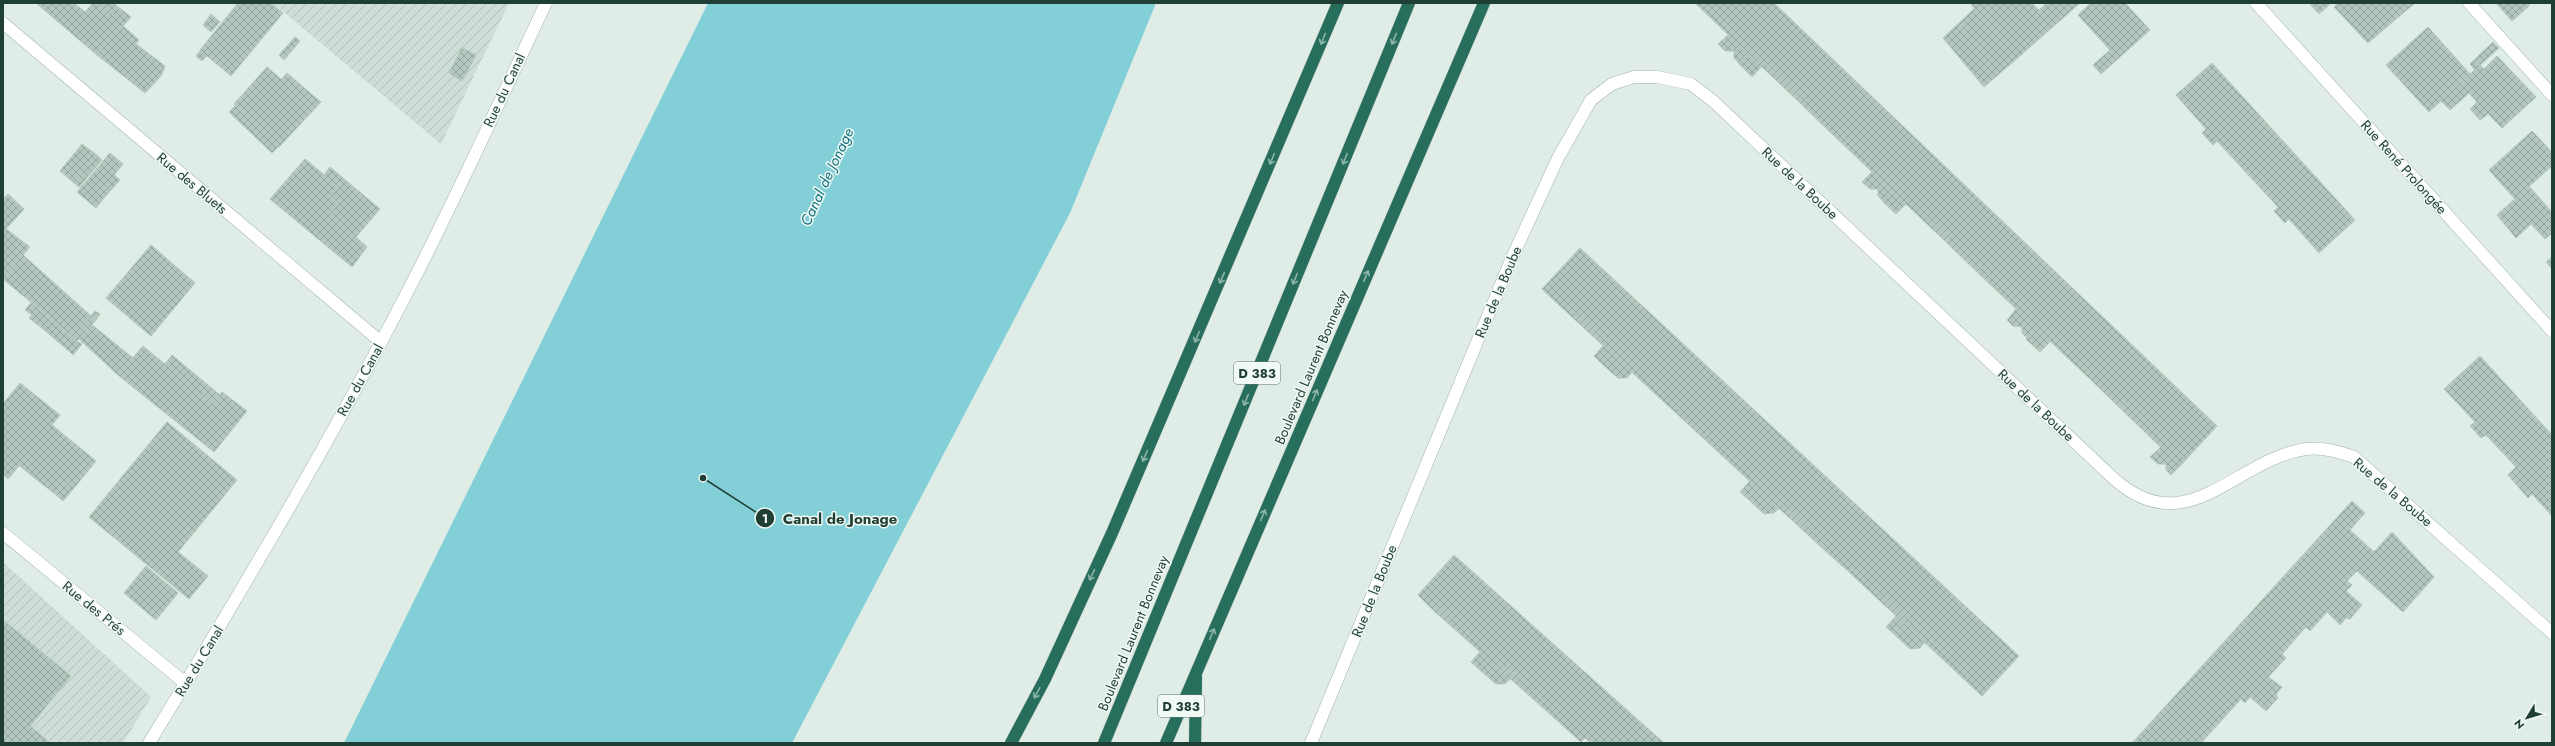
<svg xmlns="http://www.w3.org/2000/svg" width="2555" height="746" font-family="Jost,sans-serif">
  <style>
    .industrial { fill: url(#industrial-furrows) }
    .water { fill: #82cfd8 }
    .building { fill: url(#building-cross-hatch); stroke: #b2c7bd }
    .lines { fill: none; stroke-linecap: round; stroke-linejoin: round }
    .minor-casing { stroke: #a2b5ad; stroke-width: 13 }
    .highway-casing { stroke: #c0c9c6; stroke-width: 13 }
    .minor { stroke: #fff; stroke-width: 12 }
    .highway { stroke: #276e5c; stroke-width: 12 }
    .oneway { stroke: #8cb4a8 }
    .labels { text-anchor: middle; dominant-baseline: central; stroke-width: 3; stroke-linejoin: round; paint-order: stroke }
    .shield { fill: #f1f9f4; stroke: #5e776e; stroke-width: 1 }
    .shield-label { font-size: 13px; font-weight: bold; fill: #1f3f34 }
    .street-label { font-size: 14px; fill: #1f3f34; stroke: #f1f9f4 }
    .water-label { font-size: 15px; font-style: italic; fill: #137581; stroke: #f1f9f4 }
    .leader { fill: none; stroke: #1f3f34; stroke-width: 1.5 }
    .callout-dot { fill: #1f3f34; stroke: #f1f9f4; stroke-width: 1.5 }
    .mark-label { font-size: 12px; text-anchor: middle; font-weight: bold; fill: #fff }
    .callout-label { font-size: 15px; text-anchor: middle; font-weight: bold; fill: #1f3f34; stroke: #f1f9f4; stroke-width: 3; stroke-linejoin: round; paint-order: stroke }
  </style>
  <defs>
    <pattern id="industrial-furrows" width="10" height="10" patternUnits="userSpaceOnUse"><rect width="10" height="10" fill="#ceddd5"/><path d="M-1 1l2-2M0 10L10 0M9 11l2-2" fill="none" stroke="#b0bfb7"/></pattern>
    <pattern id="building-cross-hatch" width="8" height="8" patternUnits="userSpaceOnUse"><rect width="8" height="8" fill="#b5c8bf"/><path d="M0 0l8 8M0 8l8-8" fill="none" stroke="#93a49c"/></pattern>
  </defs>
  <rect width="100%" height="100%" fill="#e0ede6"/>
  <g class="industrial">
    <path d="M273,3h236l-68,141z"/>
    <path d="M3,562l148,135 -28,46h-120z"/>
  </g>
  <path class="water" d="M708,3h448l-86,210 -278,530h-448z"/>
  <g class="building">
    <path d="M36,3h38l11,9 8,-9h5l26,22 -27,30z"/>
    <path d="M98,3h15l18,14 -7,8z"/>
    <path d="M238,3h33l12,10 -52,63 -31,-26z"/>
    <path d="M1695,3h8l102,97 -4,4z"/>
    <path d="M1703,3h71l443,423 -37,40 6,-7 -61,-56 -5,5 -30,-29 4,-4 -114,-108 -4,4 -31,-30 4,-4 -114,-108 -4,4 -30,-29 4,-4z"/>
    <path d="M1970,3h24l-13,12z"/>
    <path d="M1994,3h38l7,7 8,-7h33l-59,52 -40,-40z"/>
    <path d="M2091,3h34l25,27 -49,44 -8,-9 17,-15 -32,-35z"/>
    <path d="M2309,3h22l-12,11z"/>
    <path d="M2338,3h77l-47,40 -34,-36z"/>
    <path d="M2496,3h33v3l-17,15z"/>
    <path d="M1975,8l46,47 -37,32 -10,-12 17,-15 -32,-37z"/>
    <path d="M211,14l9,8 -9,10 -8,-7z"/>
    <path d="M1959,23l32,37 -17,15 -31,-37z"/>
    <path d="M123,26l16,14 -3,4 29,22 -4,10 -16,17 -48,-38z"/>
    <path d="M2428,27l42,47 -41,38 -43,-47z"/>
    <path d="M1728,35l12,10 -6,6h-9l-7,-7z"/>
    <path d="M295,37l5,4 -16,19 -5,-5z"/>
    <path d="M2493,42l6,6 -19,17 -5,-6z"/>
    <path d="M1740,45l8,8 -9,10 -5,-5v-7z"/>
    <path d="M462,48l14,7 -14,26 -13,-8z"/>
    <path d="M200,51l7,5 -5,5 -6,-5z"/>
    <path d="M1748,53l14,13 -10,11 -14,-14z"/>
    <path d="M2497,56l39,41 -34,31 -14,-14 -8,6 -10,-11 7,-7 -8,-9 -19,17 -9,-9 39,-36 4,4z"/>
    <path d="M2475,59l5,6 -5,5 -5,-6z"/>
    <path d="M2212,63l143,157 -36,33 -30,-34 -4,4 -11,-12 4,-4 -61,-66 -4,4 -11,-12 4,-4 -30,-34z"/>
    <path d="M267,67l43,37 6,-6 5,4 -42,45 -45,-43z"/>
    <path d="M287,73l29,25 -6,6 -29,-24z"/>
    <path d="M235,106l44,40 -7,7 -43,-41z"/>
    <path d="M1835,129l114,108 -4,4 -114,-108z"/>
    <path d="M2532,131l20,21v14l-37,33 -26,-29z"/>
    <path d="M82,144l15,11 -23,28 -14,-12z"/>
    <path d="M110,153l13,11 -9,11 6,5 -9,10 -5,-3 -6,7 4,4 -8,10 -19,-16z"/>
    <path d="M97,155l5,5 -23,27 -5,-4z"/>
    <path d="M305,159l34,28 -8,9 8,7 -9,11 37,33 -15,20 -82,-68z"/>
    <path d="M330,167l50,42 -24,28 -26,-23 9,-11 -8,-7 8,-9 -15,-12z"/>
    <path d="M1872,172l12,11 -6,6h-8l-8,-7z"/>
    <path d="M1884,183l8,8 -9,10 -5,-5v-7z"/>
    <path d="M2529,186l23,26v21l-7,6 -14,-15 -15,14 -19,-23z"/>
    <path d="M106,187l5,3 -7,8 -4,-4z"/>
    <path d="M1892,191l14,13 -10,10 -14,-13z"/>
    <path d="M8,194l16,15 -18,20 24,18 -27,31v-78z"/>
    <path d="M151,245l44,38 -44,53 -45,-38z"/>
    <path d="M1580,248l439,408 -37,40 -16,-15 4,-4 -117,-109 -4,4 -28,-25 4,-4 -118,-109 -4,4 -27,-25 4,-4 -118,-109 -4,4 -16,-15z"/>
    <path d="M23,255l68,61 -18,21 -70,-58z"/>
    <path d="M2552,257v12l-6,-7z"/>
    <path d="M1980,267l114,108 -4,4 -114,-108z"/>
    <path d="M1562,300l118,109 -4,4 -118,-109z"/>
    <path d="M31,303l20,17 -8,9 -14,-11 3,-3 -7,-5z"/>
    <path d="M2016,309l12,11 -6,7 -9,-1 -6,-6z"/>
    <path d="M95,311l5,3 -4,6 -5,-4z"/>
    <path d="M91,316l5,4 -19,21 -4,-4z"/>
    <path d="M51,320l27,22 -8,10 -27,-23z"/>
    <path d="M2028,320l8,8 -9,10 -5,-5v-6z"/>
    <path d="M91,324l42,34 -15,17 -39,-36z"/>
    <path d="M2036,328l14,14 -10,10 -14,-13z"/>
    <path d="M78,342l4,2 -9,11 -3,-3z"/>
    <path d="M143,346l70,58 9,-12 25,19 -33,41 -96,-77z"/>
    <path d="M1603,346l9,7 -10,11 -8,-8z"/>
    <path d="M1612,353l20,19 -5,6h-9l-16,-14z"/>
    <path d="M172,355l48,40 -7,9 -48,-40z"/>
    <path d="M2480,356l72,79v81l-20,-22 -4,4 -20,-23 8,-8 -30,-32 -5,3 -11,-12 5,-4 -31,-33z"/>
    <path d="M20,383l40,32 -8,10 44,36 -22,27 -9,-6 -10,12 -28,-22 3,-5 -7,-6 -15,18 -5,-5v-70z"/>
    <path d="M2125,403l61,56 -6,7 -60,-58z"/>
    <path d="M167,422l70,58 -59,72 30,24 -19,23 -100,-82z"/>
    <path d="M1707,434l118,109 -4,4 -118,-109z"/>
    <path d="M2161,447l11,10 -6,7h-8l-8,-7z"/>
    <path d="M2172,457l8,9 -9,9 -5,-5v-6z"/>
    <path d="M23,461l7,6 -3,5 -8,-7z"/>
    <path d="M1750,481l8,7 -10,11 -8,-7z"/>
    <path d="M65,482l9,6 -11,13 -8,-7z"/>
    <path d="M1758,488l21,20 -5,5 -10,1 -16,-15z"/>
    <path d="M2352,501l13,12 -15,17 24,22 18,-20 42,45 -31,35 -46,-41 -10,10 5,4 -6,6 16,14 -12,14 -4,-1 -6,7 -13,-13 -17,19 -4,-4 -24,27 4,4 -18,19 14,10 -6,7 2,4 -12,13 -16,-14 -5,6 -4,-4 -40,44h-69z"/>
    <path d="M1454,555l210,188h-73l-6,-5 -4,4 -30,-27 4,-5 -118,-104 -4,4 -15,-15z"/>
    <path d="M146,566l32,27 -22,27 -32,-27z"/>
    <path d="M1853,568l117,109 -4,4 -117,-109z"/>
    <path d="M1437,606l118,104 -4,5 -118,-105z"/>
    <path d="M1896,616l8,7 -10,11 -8,-7z"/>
    <path d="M3,620l68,56 -41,50 20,17h-47z"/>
    <path d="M1904,623l20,20 -4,5 -10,1 -16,-15z"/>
    <path d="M1480,652l9,7 -9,11 -9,-8z"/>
    <path d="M1489,659l22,19 -6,6h-9l-16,-14z"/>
  </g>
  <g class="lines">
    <defs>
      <g id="minor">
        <path d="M2256,3l296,328"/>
        <path d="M2469,3l83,92"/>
        <path d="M3,23l378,319"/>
        <path d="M3,533l182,150"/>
        <path d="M149,743c92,-151 183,-304 264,-462 47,-91 89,-185 133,-278"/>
        <path d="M1311,743l200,-483 47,-102 33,-58 21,-16 22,-7h23l34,7 22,17 400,377c74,67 122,-19 193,-29 17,-2 33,3 48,8l198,176"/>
      </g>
      <g id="highway">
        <path d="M1011,743l34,-64 67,-146 226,-530"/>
        <path d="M1104,743l305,-740"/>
        <path d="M1166,743l318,-740"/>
        <path d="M1195,743l1,-66"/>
      </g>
    </defs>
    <use href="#minor" class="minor-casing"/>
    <use href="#highway" class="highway-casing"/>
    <use href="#minor" class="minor"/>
    <use href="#highway" class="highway"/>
  </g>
  <defs><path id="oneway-shaft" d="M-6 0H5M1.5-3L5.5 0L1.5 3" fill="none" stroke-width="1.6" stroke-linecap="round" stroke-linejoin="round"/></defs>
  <g class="oneway">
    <use href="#oneway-shaft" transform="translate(1323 39) rotate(113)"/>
    <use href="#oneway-shaft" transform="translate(1394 39) rotate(112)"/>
    <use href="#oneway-shaft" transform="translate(1272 159) rotate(113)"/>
    <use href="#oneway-shaft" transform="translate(1345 159) rotate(112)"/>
    <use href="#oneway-shaft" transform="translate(1366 276) rotate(-67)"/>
    <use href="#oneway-shaft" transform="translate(1222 278) rotate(113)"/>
    <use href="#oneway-shaft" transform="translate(1295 279) rotate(112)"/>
    <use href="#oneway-shaft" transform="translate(1197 337) rotate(113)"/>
    <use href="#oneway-shaft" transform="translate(1315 395) rotate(-67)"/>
    <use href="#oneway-shaft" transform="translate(1246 400) rotate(112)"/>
    <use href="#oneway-shaft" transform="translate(1145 456) rotate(113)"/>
    <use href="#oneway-shaft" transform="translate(1263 515) rotate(-67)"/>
    <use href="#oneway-shaft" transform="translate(1092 575) rotate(115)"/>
    <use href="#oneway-shaft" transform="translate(1212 634) rotate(-67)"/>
    <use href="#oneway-shaft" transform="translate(1037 693) rotate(118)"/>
  </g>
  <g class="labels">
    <g class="shield">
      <rect x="1234" y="362" width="46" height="22" rx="3"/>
      <rect x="1158" y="695" width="46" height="22" rx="3"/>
    </g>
    <g class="shield-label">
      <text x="1257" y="373">D 383</text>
      <text x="1181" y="706">D 383</text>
    </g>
    <g class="street-label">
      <text transform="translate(504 90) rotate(-65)">Rue du Canal</text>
      <text transform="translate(2404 167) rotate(48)">Rue René Prolongée</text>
      <text transform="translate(192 183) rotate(40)">Rue des Bluets</text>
      <text transform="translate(1800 183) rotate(43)">Rue de la Boube</text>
      <text transform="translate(1498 292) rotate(-67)">Rue de la Boube</text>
      <text transform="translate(1311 367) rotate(-67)">Boulevard Laurent Bonnevay</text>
      <text transform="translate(360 380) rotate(-61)">Rue du Canal</text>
      <text transform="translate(2036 405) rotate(43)">Rue de la Boube</text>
      <text transform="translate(2393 492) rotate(40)">Rue de la Boube</text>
      <text transform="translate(1374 591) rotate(-68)">Rue de la Boube</text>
      <text transform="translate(94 608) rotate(39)">Rue des Prés</text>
      <text transform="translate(1133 633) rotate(-68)">Boulevard Laurent Bonnevay</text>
      <text transform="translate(199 661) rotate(-59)">Rue du Canal</text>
    </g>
    <g class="water-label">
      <text transform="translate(827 177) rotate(-65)">Canal de Jonage</text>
    </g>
  </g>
  <path class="leader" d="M703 478L765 518"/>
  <g class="callout-dot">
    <circle cx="703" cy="478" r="4"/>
    <circle cx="765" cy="518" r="10"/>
  </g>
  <g class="mark-label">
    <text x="765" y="523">1</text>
  </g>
  <g class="callout-label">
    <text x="840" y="524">Canal de Jonage</text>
  </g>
  <rect width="2555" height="746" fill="none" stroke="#1f3f34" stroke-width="8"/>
  <g transform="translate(2527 718) rotate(232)" stroke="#f1f9f4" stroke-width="3" paint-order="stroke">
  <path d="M0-3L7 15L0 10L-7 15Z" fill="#1f3f34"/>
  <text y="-6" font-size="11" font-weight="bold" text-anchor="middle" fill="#1f3f34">N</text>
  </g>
</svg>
